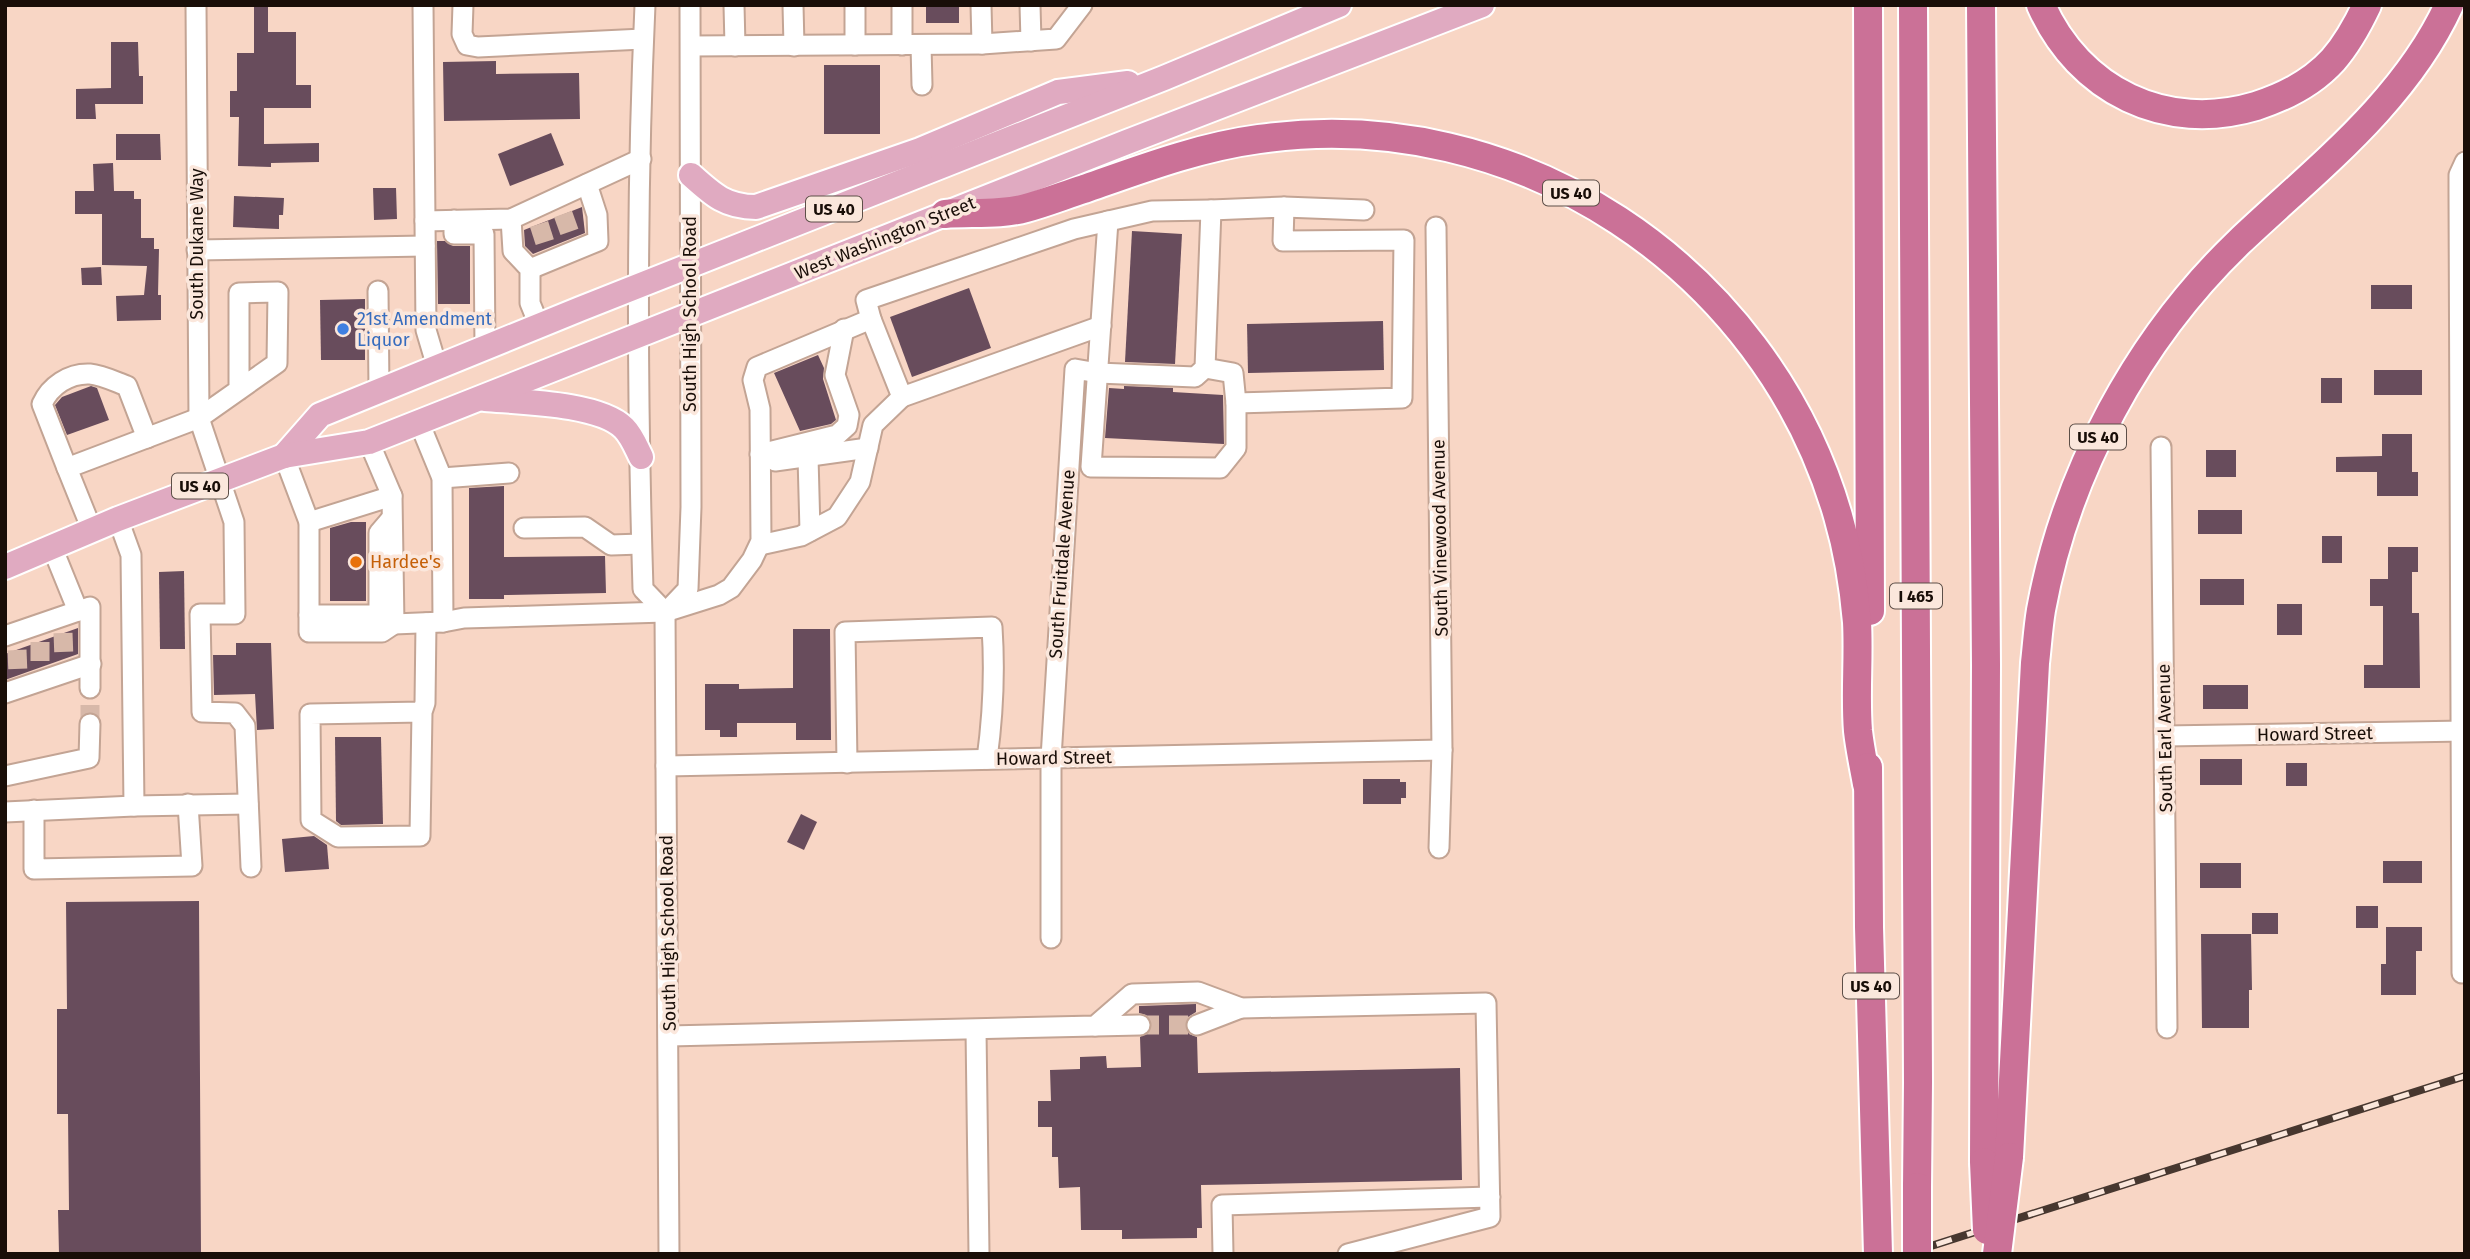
<svg xmlns="http://www.w3.org/2000/svg" width="2470" height="1259" font-family="'Fira Sans',sans-serif">
  <style>
    .building { fill: #684c5c }
    .lines { fill: none; stroke-linecap: round; stroke-linejoin: round }
    .minor-tunnel { stroke: #d7b8a9; stroke-width: 19; stroke-dasharray: 19 10; stroke-linecap: butt }
    .minor-casing { stroke: #c3a494; stroke-width: 23 }
    .major-casing { stroke: #fff; stroke-width: 28 }
    .highway-casing { stroke: #fff; stroke-width: 32 }
    .minor { stroke: #fff; stroke-width: 19 }
    .major { stroke: #e0aac1; stroke-width: 24 }
    .highway { stroke: #cb7197; stroke-width: 28 }
    .rail-casing { stroke: #47372f; stroke-width: 8 }
    .rail { stroke: #fbe7dc; stroke-width: 5; stroke-dasharray: 16; stroke-linecap: butt }
    .highway-bridge-casing { stroke: #fff; stroke-width: 32; stroke-linecap: butt }
    .highway-bridge { stroke: #cb7197; stroke-width: 28 }
    .shop-dot { fill: #3f7fe0; stroke: #fbe7dc; stroke-width: 2.5 }
    .food-dot { fill: #e8710a; stroke: #fbe7dc; stroke-width: 2.5 }
    .labels { text-anchor: middle; dominant-baseline: central; stroke-width: 7; stroke-linejoin: round; paint-order: stroke }
    .shield { fill: #fbe7dc; stroke: #5d4f48; stroke-width: 2 }
    .shield-label { font-size: 16px; font-weight: bold; fill: #190e08 }
    .street-label { font-size: 18px; fill: #190e08; stroke: #fbe7dc }
    .shop-label { font-size: 18px; fill: #366cbe; stroke: #fbe7dc; text-anchor: start }
    .food-label { font-size: 18px; fill: #c56008; stroke: #fbe7dc; text-anchor: start }
  </style>
  <rect width="100%" height="100%" fill="#f8d6c5"/>
  <g class="building">
    <path d="M254,5h14v27h28v53h15v23h-47v36l55,-1v19l-48,1v4l-33,-1 1,-49h-9v-26h7v-38h17z"/>
    <rect x="926" y="5" width="33" height="18"/>
    <path d="M111,42h27l1,34h4v28h-48l1,15h-20v-30l35,-1z"/>
    <path d="M496,61v13l83,-1 1,46 -136,2 -1,-59z"/>
    <rect x="824" y="65" width="56" height="69"/>
    <path d="M551,133l13,32 -54,21 -12,-32z"/>
    <path d="M116,134h44l1,26h-45z"/>
    <path d="M113,163l1,28h20v8h7v39h13v11h5l-1,46h3v25l-44,1 -1,-25 28,-1 3,-29 -45,-1v-51h-27v-23h19l-1,-27z"/>
    <path d="M373,188h23l1,31 -23,1z"/>
    <path d="M234,196l50,2 -1,17h-4v14l-46,-2z"/>
    <path d="M582,207l3,26 -52,21 -8,-8 -1,-16z"/>
    <path d="M1132,231l50,3 -7,130 -50,-2z"/>
    <path d="M437,241h8l8,5h17v58h-32z"/>
    <path d="M101,267l1,18h-20l-1,-17z"/>
    <rect x="2371" y="285" width="41" height="24"/>
    <path d="M969,288l22,60 -79,29 -22,-60z"/>
    <path d="M365,299v61h-44l-1,-60z"/>
    <path d="M1383,321l1,49 -136,3 -1,-49z"/>
    <path d="M818,355l6,13 -1,11 13,41 -5,4 -31,7 -26,-58z"/>
    <rect x="2374" y="370" width="48" height="25"/>
    <rect x="2321" y="378" width="21" height="25"/>
    <path d="M91,386l6,2 12,32 -42,15 -12,-30 7,-8z"/>
    <path d="M1124,386l49,2v4l50,3 1,49 -119,-6 4,-50 15,1z"/>
    <path d="M2382,434h30v38h6v24h-41v-24h-41v-15l46,-1z"/>
    <rect x="2206" y="450" width="30" height="27"/>
    <path d="M504,486v71l101,-1 1,37 -102,2v4h-35v-111z"/>
    <rect x="2198" y="510" width="44" height="24"/>
    <path d="M351,522h15v79h-36v-73z"/>
    <rect x="2322" y="536" width="20" height="27"/>
    <path d="M2388,547h30v25h-6v41h7l1,75h-56v-23h19v-59h-13v-27h18z"/>
    <path d="M184,571l1,78h-25l-1,-77z"/>
    <rect x="2200" y="579" width="44" height="26"/>
    <rect x="2277" y="604" width="25" height="31"/>
    <path d="M78,628v26l-73,26v-26z"/>
    <path d="M793,629h37l1,111h-35v-17h-59v14h-17v-7h-15v-46h34v5l54,-1z"/>
    <path d="M236,643h35l3,86 -17,1 -2,-36 -41,1 -1,-40h23z"/>
    <rect x="2203" y="685" width="45" height="24"/>
    <path d="M335,737h46l2,87 -42,1 -5,-4z"/>
    <rect x="2200" y="759" width="42" height="26"/>
    <rect x="2286" y="763" width="21" height="23"/>
    <path d="M1363,779h37v3h6v16h-5v6h-38z"/>
    <path d="M801,814l16,8 -13,28 -17,-8z"/>
    <path d="M314,836l13,9 2,24 -44,3 -3,-33z"/>
    <rect x="2383" y="861" width="39" height="22"/>
    <rect x="2200" y="863" width="41" height="25"/>
    <path d="M199,901l2,353h-142l-1,-44h11l-1,-96h-11v-105h10l-1,-107z"/>
    <rect x="2356" y="906" width="22" height="22"/>
    <rect x="2252" y="913" width="26" height="21"/>
    <path d="M2386,927h36v24h-6v44h-35v-31h5z"/>
    <path d="M2201,934h50l1,56h-3v38h-47z"/>
    <path d="M1196,1004v8l-8,5 -3,7 4,10 8,3 1,36 262,-5 2,112 -261,5 1,43h-5v10l-75,1v-9h-41l-1,-43 -21,1 -1,-31h-6v-30h-14v-26h13l-1,-31 30,-1v-12l26,-1 1,12 34,-1 -1,-30 10,-6 2,-7 -6,-9 -7,-2v-7z"/>
  </g>
  <g class="lines">
    <g class="minor-tunnel">
      <path d="M563,214l9,25"/>
      <path d="M539,224l8,25"/>
      <path d="M63,633l1,26"/>
      <path d="M40,642v25"/>
      <path d="M17,650l1,25"/>
      <path d="M90,724v-36"/>
      <path d="M1140,1025h57"/>
    </g>
    <defs>
      <g id="minor">
        <path d="M196,5l3,413 35,104 1,92h-35l2,98 33,1 10,13 6,141"/>
        <path d="M423,5l3,325 11,37"/>
        <path d="M463,5l-1,29 5,11 11,2 165,-8"/>
        <path d="M645,5c-9,195 -8,390 -2,584l22,23 4,642"/>
        <path d="M734,5l1,41"/>
        <path d="M793,5l1,41"/>
        <path d="M855,5v40"/>
        <path d="M902,5v40"/>
        <path d="M981,5l1,39"/>
        <path d="M1030,5l1,36"/>
        <path d="M921,45l1,40"/>
        <path d="M691,46l291,-2 74,-5 26,-34"/>
        <path d="M1284,207l80,3"/>
        <path d="M1211,210l73,-3 -1,34 121,-1 -2,158 -166,5"/>
        <path d="M511,219l2,32 17,18v34l9,22"/>
        <path d="M454,220v14h30l1,113"/>
        <path d="M425,221l86,-2 130,-60"/>
        <path d="M1108,221l-17,246 129,1 16,-20v-45l-3,-30 -28,-5"/>
        <path d="M1436,227l6,523 -3,98"/>
        <path d="M197,250l228,-4"/>
        <path d="M530,269l68,-28 -1,-26 -10,-31"/>
        <path d="M378,291l1,99"/>
        <path d="M419,422l23,56 1,144"/>
        <path d="M2161,447l6,581"/>
        <path d="M760,454l77,-19 10,-9 2,-11 -14,-40 9,-46"/>
        <path d="M284,456l25,66v110h73l12,-8 -2,-128 -23,-54"/>
        <path d="M808,457l2,74"/>
        <path d="M775,461l93,-13"/>
        <path d="M67,468l-25,-64c8,-18 27,-31 48,-30 12,1 26,8 37,12l20,52"/>
        <path d="M442,478l67,-5"/>
        <path d="M118,519l13,36 3,251"/>
        <path d="M309,522l83,-26"/>
        <path d="M524,528l61,-1 26,18 30,-1"/>
        <path d="M92,530l-25,-62 132,-50 78,-55 1,-71 -39,1v97"/>
        <path d="M760,545l41,-9 36,-19 23,-35 13,-57 29,-28"/>
        <path d="M669,609l19,-20 3,-82 -1,-502"/>
        <path d="M78,611l12,-4v81"/>
        <path d="M309,615h70v-82l12,-14"/>
        <path d="M394,624l49,-2 21,-4 201,-6 54,-17 12,-7 21,-28 9,-19 -1,-132 -7,-29 4,-13 114,-48"/>
        <path d="M5,636l73,-25 -26,-64"/>
        <path d="M5,693l86,-29"/>
        <path d="M422,712l-2,124 -82,1 -27,-17 -1,-106 112,-2 3,-9 1,-80"/>
        <path d="M2165,736l300,-5"/>
        <path d="M847,763l-2,-131 147,-5c3,45 1,88 -5,132"/>
        <path d="M666,766l776,-16"/>
        <path d="M5,776l84,-18 1,-34"/>
        <path d="M34,810v59l158,-3 -4,-62"/>
        <path d="M5,812l129,-6 114,-2"/>
        <path d="M1051,938v-180l24,-389 23,4 97,4 10,-9 6,-158 -59,1 -78,18 -208,71 5,19 31,78 199,-71"/>
        <path d="M2462,973l-3,-780v-18l6,-13"/>
        <path d="M1197,1025l44,-17"/>
        <path d="M1095,1026l45,-1"/>
        <path d="M976,1030l3,224"/>
        <path d="M669,1036l426,-10 37,-32 66,-2 43,16 245,-5 4,214 -142,37"/>
        <path d="M1223,1254l-1,-49 268,-8"/>
      </g>
      <g id="major">
        <path d="M691,175c22,20 35,32 65,32l164,-57 138,-58 70,-9"/>
        <path d="M485,399c35,3 114,4 139,29 8,8 12,19 17,29"/>
        <path d="M284,456l36,-41 260,-106 584,-231 175,-73"/>
        <path d="M5,567l113,-48 166,-63 85,-14 758,-300 355,-137"/>
      </g>
      <g id="highway">
        <path d="M1868,5l2,606"/>
        <path d="M1913,5l5,1077 -1,105"/>
        <path d="M1981,5l5,660 -2,497"/>
        <path d="M2041,5c38,86 125,128 215,101 28,-9 57,-24 77,-46 14,-16 25,-36 34,-55"/>
        <path d="M945,214c26,-2 56,1 81,-6 19,-5 39,-13 58,-19 57,-20 115,-42 175,-50 258,-37 507,128 579,377 10,34 16,71 19,106 2,36 -2,73 1,109 2,18 6,36 9,53"/>
        <path d="M1868,767l1,160 9,327"/>
        <path d="M2009,1157l26,-494c2,-17 3,-35 6,-53 25,-137 97,-271 198,-368 76,-72 165,-139 210,-237"/>
      </g>
    </defs>
    <use href="#minor" class="minor-casing"/>
    <use href="#major" class="major-casing"/>
    <use href="#highway" class="highway-casing"/>
    <use href="#minor" class="minor"/>
    <use href="#major" class="major"/>
    <use href="#highway" class="highway"/>
    <defs>
      <path id="rail" d="M1906,1254l559,-178"/>
    </defs>
    <use href="#rail" class="rail-casing"/>
    <use href="#rail" class="rail"/>
    <defs>
      <g id="highway-bridge">
        <path d="M1984,1162l3,68"/>
        <path d="M1917,1254v-67"/>
        <path d="M1997,1254l12,-97"/>
      </g>
    </defs>
    <use href="#highway-bridge" class="highway-bridge-casing"/>
    <use href="#highway-bridge" class="highway-bridge"/>
  </g>
  <circle class="shop-dot" cx="343" cy="329" r="7"/>
  <circle class="food-dot" cx="356" cy="562" r="7"/>
  <g class="labels">
    <g class="shield">
      <rect x="1543" y="180.5" width="56" height="25" rx="5"/>
      <rect x="806" y="196.5" width="56" height="25" rx="5"/>
      <rect x="2070" y="424.5" width="56" height="25" rx="5"/>
      <rect x="172" y="473.5" width="56" height="25" rx="5"/>
      <rect x="1890" y="583.5" width="52" height="25" rx="5"/>
      <rect x="1843" y="973.5" width="56" height="25" rx="5"/>
    </g>
    <g class="shield-label">
      <text x="1571" y="193">US 40</text>
      <text x="834" y="209">US 40</text>
      <text x="2098" y="437">US 40</text>
      <text x="200" y="486">US 40</text>
      <text x="1916" y="596">I 465</text>
      <text x="1871" y="986">US 40</text>
    </g>
    <g class="street-label">
      <text transform="translate(885 238) rotate(-22)">West Washington Street</text>
      <text transform="translate(197 244) rotate(-90)">South Dukane Way</text>
      <text transform="translate(690 314) rotate(-90)">South High School Road</text>
      <text transform="translate(1440 538) rotate(-91)">South Vinewood Avenue</text>
      <text transform="translate(1062 564) rotate(-86)">South Fruitdale Avenue</text>
      <text transform="translate(2315 734) rotate(-1)">Howard Street</text>
      <text transform="translate(2165 738) rotate(-91)">South Earl Avenue</text>
      <text transform="translate(1054 758) rotate(-1)">Howard Street</text>
      <text transform="translate(668 933) rotate(-91)">South High School Road</text>
    </g>
    <g class="shop-label">
      <text x="357" y="319">21st Amendment<tspan x="357" dy="21">Liquor</tspan></text>
    </g>
    <g class="food-label">
      <text x="370" y="562">Hardee's</text>
    </g>
  </g>
  <rect width="2470" height="1259" fill="none" stroke="#190e08" stroke-width="14"/>
</svg>
